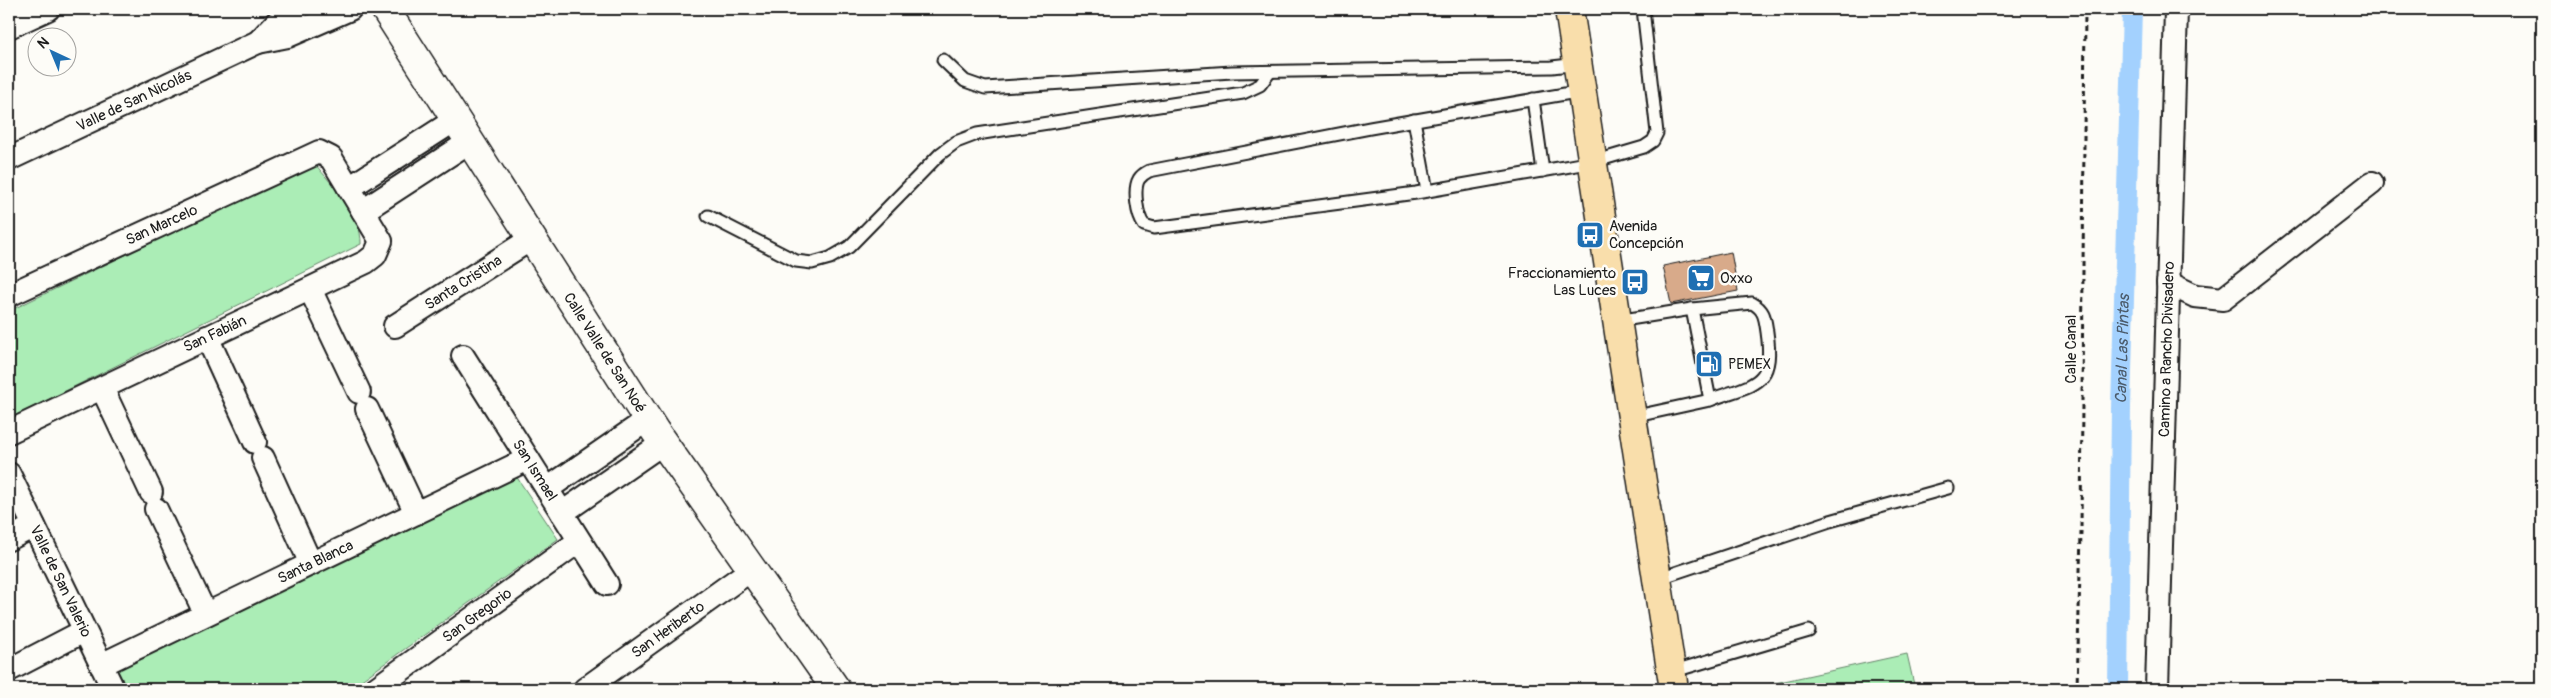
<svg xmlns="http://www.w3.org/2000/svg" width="2551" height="698" font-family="Pangolin,sans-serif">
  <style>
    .green { fill: #abedb6; stroke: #648469 }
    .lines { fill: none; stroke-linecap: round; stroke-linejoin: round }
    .canal { stroke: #a3d1fe; stroke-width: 20 }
    .building { fill: #d8aa8a; stroke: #1c1c1c }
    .service-casing { stroke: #1c1c1c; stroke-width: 15 }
    .minor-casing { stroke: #1c1c1c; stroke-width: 26 }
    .tertiary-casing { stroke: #1c1c1c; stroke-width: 31 }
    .primary-casing { stroke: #1c1c1c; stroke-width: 31 }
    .path { stroke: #1c1c1c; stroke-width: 3; stroke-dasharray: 5 4; stroke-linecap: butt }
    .service { stroke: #fdfcf7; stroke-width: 11 }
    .minor { stroke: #fdfcf7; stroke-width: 22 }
    .tertiary { stroke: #fdfcf7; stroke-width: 28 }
    .primary { stroke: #f9deab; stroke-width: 28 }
    .labels { text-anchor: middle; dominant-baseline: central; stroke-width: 5; stroke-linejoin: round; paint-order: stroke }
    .street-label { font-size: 15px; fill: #1c1c1c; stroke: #fdfcf7 }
    .poi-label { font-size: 15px; fill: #1c1c1c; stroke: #fdfcf7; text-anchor: start }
    .water-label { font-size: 16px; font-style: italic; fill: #4b5b6b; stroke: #fdfcf7 }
  </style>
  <rect width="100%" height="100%" fill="#fdfcf7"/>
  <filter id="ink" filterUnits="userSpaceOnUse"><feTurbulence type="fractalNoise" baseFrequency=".02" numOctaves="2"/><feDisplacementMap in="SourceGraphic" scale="10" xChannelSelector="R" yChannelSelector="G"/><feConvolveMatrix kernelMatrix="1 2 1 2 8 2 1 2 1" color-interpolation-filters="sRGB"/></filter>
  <g filter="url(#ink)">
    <g class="green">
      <path d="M315,164c18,22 47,51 46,80l-352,175v-108z"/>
      <path d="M516,476l42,63 -209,150h-227l-9,-20z"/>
      <path d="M1907,654l8,35h-167z"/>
    </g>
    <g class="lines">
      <path class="canal" id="s1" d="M2118,689l3,-281 11,-399"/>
    </g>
    <path class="building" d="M1731,252l7,39 -67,13 -8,-38z"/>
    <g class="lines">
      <defs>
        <g id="service">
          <path d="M943,60l22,21 20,7 247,-16 320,-5 26,-3"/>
          <path d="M1582,91l-212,37 -221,43c-4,2 -8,5 -10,8 -6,10 -2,37 5,46l10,3 262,-35 177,-31 51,-15 9,-6 4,-8 -14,-124"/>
          <path d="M1533,99l10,72"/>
          <path d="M1414,120l13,71"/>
          <path d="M708,216l88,45 16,2 18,-5 19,-11 91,-93 16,-12 21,-8 266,-41 17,-8 10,-13"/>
          <path d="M1692,309l60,-6c13,7 13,16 15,29 8,55 -13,51 -57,68"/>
          <path d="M1617,321l75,-12 18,91 -78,17"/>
          <path d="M1657,579l173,-58 118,-33"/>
          <path d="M1671,672l138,-41"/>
        </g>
        <g id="minor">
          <path d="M9,27l39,-18"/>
          <path d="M258,42l19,-20 21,-13"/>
          <path id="s2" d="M9,159l249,-117 30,-6 62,-27"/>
          <path d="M349,188l106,-68"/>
          <path d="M363,211l106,-69"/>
          <path d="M2168,283l27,13 28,3 149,-116"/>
          <path d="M310,289l49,103"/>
          <path id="s3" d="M9,295l310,-143 12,6 50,83 -6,14 -9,7 -357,170"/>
          <path id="s4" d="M395,326l136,-87"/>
          <path d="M207,337l48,105"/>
          <path id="s5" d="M463,356l144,228"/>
          <path d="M102,388l49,104"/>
          <path d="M367,409l49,104"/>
          <path d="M263,458l48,106"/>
          <path id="s6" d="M9,474l104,215"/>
          <path d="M547,489l100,-69"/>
          <path d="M156,509l49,104"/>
          <path d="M562,513l101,-70"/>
          <path d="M9,539l25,-13"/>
          <path id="s7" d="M101,665l427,-206"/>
          <path d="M9,670l75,-39"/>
          <path id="s8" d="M375,689l204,-148"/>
          <path id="s9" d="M585,689l167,-120"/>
          <path id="s10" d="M2157,689l19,-680"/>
        </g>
        <g id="tertiary">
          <path id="s11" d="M385,9l270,422 181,258"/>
        </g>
        <path id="primary" d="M1569,9l105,680"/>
      </defs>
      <use href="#service" class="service-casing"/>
      <use href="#minor" class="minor-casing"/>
      <use href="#tertiary" class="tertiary-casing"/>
      <use href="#primary" class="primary-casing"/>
      <path class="path" d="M2077,689l4,-157 4,-523"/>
      <use href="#service" class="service"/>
      <use href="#minor" class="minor"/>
      <use href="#tertiary" class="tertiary"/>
      <use href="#primary" class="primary"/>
    </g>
  </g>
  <defs>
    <symbol id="bus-square" viewBox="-11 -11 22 22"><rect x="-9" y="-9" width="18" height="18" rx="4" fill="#1f6fb2" stroke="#fdfcf7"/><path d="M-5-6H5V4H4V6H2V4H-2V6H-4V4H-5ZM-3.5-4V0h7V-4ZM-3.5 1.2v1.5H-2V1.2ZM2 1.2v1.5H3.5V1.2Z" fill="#fff"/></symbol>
    <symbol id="supermarket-square" viewBox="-11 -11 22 22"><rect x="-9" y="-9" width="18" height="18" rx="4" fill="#1f6fb2" stroke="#fdfcf7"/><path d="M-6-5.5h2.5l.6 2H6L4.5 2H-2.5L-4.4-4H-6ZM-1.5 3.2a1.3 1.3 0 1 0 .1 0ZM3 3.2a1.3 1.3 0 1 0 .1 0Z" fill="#fff"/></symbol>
    <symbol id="fuel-square" viewBox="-11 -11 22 22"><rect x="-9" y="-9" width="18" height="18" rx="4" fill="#1f6fb2" stroke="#fdfcf7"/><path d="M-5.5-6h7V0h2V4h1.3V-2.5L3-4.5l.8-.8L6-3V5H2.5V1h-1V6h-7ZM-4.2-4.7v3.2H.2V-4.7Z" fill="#fff"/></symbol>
  </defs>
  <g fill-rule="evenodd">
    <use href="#bus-square" x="1574" y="219" width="32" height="32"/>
    <use href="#supermarket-square" x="1685" y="262" width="32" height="32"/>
    <use href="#bus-square" x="1619" y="266" width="32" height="32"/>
    <use href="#fuel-square" x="1693" y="348" width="32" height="32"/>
  </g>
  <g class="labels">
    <g class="street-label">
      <text stroke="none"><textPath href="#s2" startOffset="138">Valle de San Nicolás</textPath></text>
      <text stroke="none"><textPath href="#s3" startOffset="168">San Marcelo</textPath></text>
      <text stroke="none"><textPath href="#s4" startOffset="81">Santa Cristina</textPath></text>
      <text transform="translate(215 334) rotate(-25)">San Fabián</text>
      <text transform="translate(2071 349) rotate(-90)">Calle Canal</text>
      <text stroke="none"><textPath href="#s10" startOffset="340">Camino a Rancho Divisadero</textPath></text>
      <text stroke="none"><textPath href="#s11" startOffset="408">Calle Valle de San Noé</textPath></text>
      <text stroke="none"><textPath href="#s5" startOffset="135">San Ismael</textPath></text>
      <text stroke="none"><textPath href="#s7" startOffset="238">Santa Blanca</textPath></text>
      <text stroke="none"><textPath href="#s6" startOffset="119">Valle de San Valerio</textPath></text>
      <text stroke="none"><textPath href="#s8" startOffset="126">San Gregorio</textPath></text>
      <text stroke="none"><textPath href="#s9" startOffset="102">San Heriberto</textPath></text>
    </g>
    <g class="poi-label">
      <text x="1609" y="226">Avenida<tspan x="1609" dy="17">Concepción</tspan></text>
      <text x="1616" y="273" text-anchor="end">Fraccionamiento<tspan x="1616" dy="17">Las Luces</tspan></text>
      <text x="1720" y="278">Oxxo</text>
      <text x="1728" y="364">PEMEX</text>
    </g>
    <g class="water-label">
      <text stroke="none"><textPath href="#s1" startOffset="340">Canal Las Pintas</textPath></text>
    </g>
  </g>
  <rect width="2551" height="698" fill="none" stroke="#fdfcf7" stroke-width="30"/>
  <rect x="15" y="15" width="2521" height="668" fill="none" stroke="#1c1c1c" stroke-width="2" filter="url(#ink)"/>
  <g transform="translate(52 52) rotate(316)"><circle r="24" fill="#fdfcf7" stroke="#a3a29f"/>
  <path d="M0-4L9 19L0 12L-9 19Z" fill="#1f6fb2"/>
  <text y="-8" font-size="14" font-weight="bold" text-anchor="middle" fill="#1c1c1c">N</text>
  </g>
</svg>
